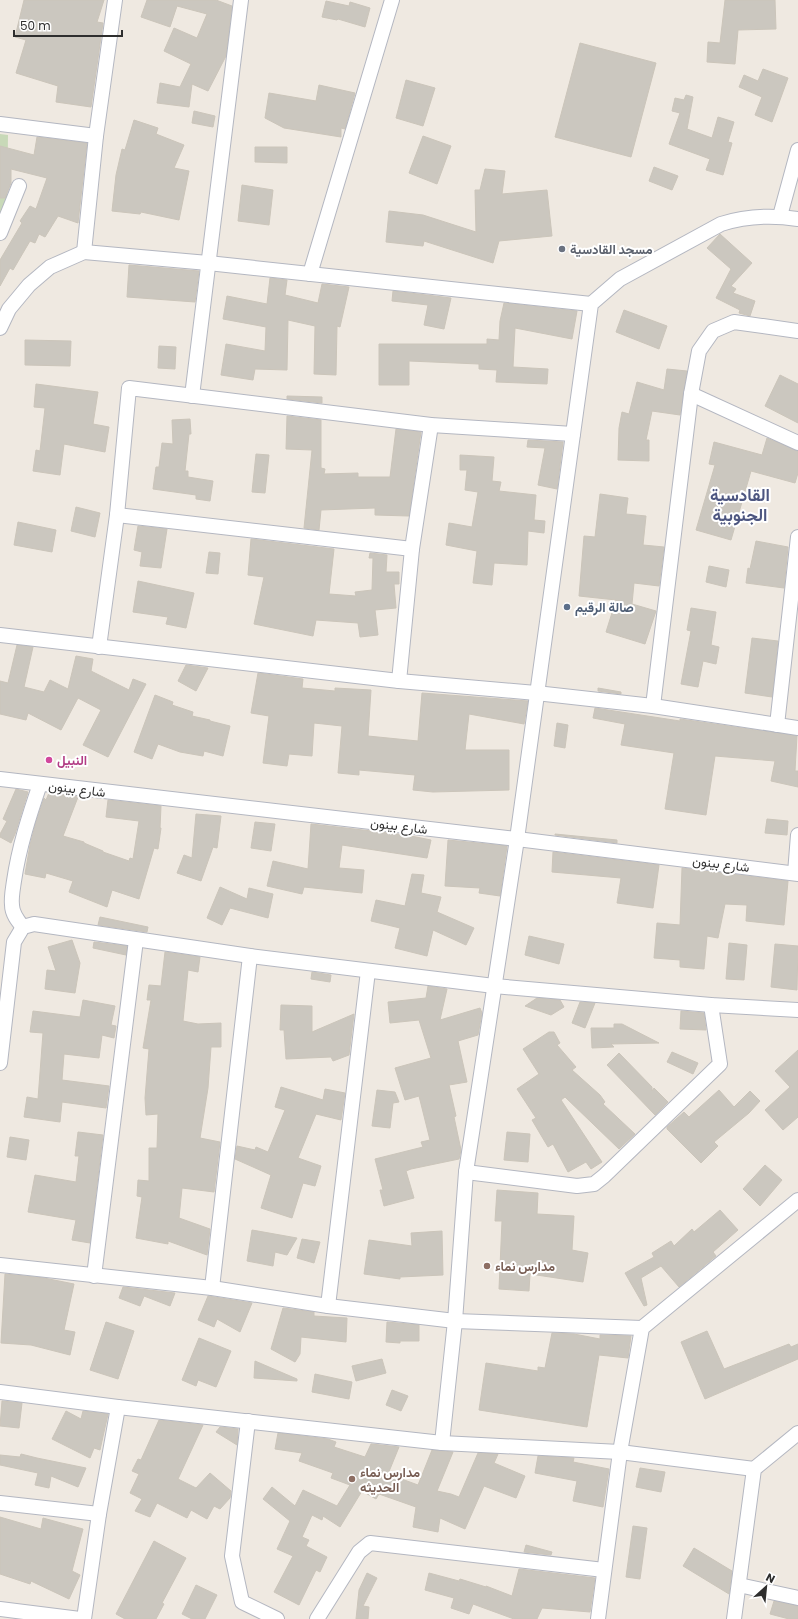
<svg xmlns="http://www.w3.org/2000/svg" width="798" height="1619" font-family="Poppins,Vazirmatn,sans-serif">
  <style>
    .cemetery { fill: #c8d9b8 }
    .building { fill: #cbc7bf; stroke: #cbc5ba }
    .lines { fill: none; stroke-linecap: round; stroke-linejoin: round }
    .minor-casing { stroke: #b4b7c1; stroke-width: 16 }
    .minor { stroke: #fff; stroke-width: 14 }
    .worship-dot { fill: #6b7280; stroke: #fff; stroke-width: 1.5 }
    .service-dot { fill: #5c6f8a; stroke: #fff; stroke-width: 1.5 }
    .hotel-dot { fill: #d1479c; stroke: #fff; stroke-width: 1.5 }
    .education-dot { fill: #8d6e63; stroke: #fff; stroke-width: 1.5 }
    .labels { text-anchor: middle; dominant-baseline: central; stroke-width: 4; stroke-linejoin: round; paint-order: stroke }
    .worship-label { font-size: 13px; font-weight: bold; fill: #5b616d; stroke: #fff; text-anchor: start }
    .service-label { font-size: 13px; font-weight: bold; fill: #4e5e75; stroke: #fff; text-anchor: start }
    .hotel-label { font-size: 13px; font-weight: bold; fill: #b23c85; stroke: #fff; text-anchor: start }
    .street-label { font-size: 13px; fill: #2e2e2e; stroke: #fff }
    .education-label { font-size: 13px; font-weight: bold; fill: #785e54; stroke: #fff; text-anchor: start }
    .district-label { font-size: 17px; font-weight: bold; fill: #4d5680; stroke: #fff }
  </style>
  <rect width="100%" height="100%" fill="#efe9e1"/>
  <path class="cemetery" d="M0,134l8,1 -1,74 -7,15z"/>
  <g class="building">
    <path d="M24,0h80l-7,22 6,1 -12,84 -35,-5 2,-16 -42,-13 10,-33 -11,-3z"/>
    <path d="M147,0h69l16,6 -6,50 -18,35 -16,-7 -3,23 -32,-4 3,-20 20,4 11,-23 -27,-13 10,-23 23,10 10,-24 -30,-8 -7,21 -29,-10z"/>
    <path d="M725,0h50l1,29 -38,1 -3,34 -28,-2 1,-20 12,1z"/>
    <path d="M326,1l23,5 1,-4 20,6 -5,19 -27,-8 -1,1 -15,-3z"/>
    <path d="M580,43l76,20 -25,94 -76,-20z"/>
    <path d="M763,69l25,9 -16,44 -17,-7 7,-18 -23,-10 5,-12 14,6z"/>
    <path d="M406,80l29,8 -12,38 -27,-8z"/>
    <path d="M319,85l36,8 -10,36 -4,-1v9l-57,-9 -19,-10 4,-25 47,8z"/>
    <path d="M686,95l7,2 -6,32 25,9 6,-21 16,5 -6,20 4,1 -9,32 -17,-5 4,-11 -41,-15 11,-31 -8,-2 3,-13 9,2z"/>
    <path d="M194,111l21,5 -2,11 -21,-4z"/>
    <path d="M134,120l24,8 -2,6 28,11 -10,23 15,3 -10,49 -38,-8 -1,2 -28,-3 4,-36 6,-26 3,1z"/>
    <path d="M423,136l28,10 -14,38 -28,-11z"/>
    <path d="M37,137l50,6 -9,80 -20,-7 -13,21 -6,-3 -4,9 -5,-2 -17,29 -3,-2 -10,18v-26l22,-37 -2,-2 10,-15 6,3 11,-31 -36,-9v14l-6,15h-5v-52l34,9z"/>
    <path d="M255,147h32v16l-32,-1z"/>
    <path d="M654,167l24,9 -6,14 -23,-9z"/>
    <path d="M485,169l20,2 -3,23 45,-4 5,46 -53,5 -6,22 -69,-22 -1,5 -37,-4 3,-31 34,4 53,17 -1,-42h5z"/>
    <path d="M242,185l31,5 -4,35 -31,-4z"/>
    <path d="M720,234l32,29 -21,23 5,3 -3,4 22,8 -5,15 -11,-3 1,-3 -24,-12 15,-29 -24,-21z"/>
    <path d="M129,265l70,6 -4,31 -68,-5z"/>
    <path d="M270,278l17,2 -2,15 33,8 4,-19 27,3 -9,40 -3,-1 -1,49 -22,-1 1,-48 -27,-6 -1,50 -32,-1 -2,11 -32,-5 5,-31 39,7 1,-24 -43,-8 4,-23 40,8z"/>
    <path d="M393,291l58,7 -7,31 -20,-4 4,-20 -36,-4z"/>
    <path d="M504,303l73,8 -5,28 -57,-11 -2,39 35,2 -1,15 -51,-2 1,-12 -18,-1v-5l-70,-3v24h-30v-41h108v-5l12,1 1,-19z"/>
    <path d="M624,310l43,16 -8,23 -43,-17z"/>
    <path d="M25,340l46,1 -1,25 -45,-1z"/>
    <path d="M159,346l17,1 -1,22 -17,-1z"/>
    <path d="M667,369l20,2 -7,44 -28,-4 -6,29h3v21l-31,-1 1,-32 3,-16 7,2 8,-32 27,8z"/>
    <path d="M780,375l18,9v39l-33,-17z"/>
    <path d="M36,384l62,8 -5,32 16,3 -4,25 -41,-8 -4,31 -27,-4 3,-21 4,1 5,-43 -11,-1z"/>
    <path d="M287,396l35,1v6l-35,-4z"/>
    <path d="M287,416l34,4v48l4,1 -1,5 34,-1v4h32l6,-48 25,3 -12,84 -34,-1v-7l-54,2 -2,20 -15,-2 8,-78 -26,-1z"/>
    <path d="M190,419l1,15h-2l-4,37h3v6l25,4 -3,20 -14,-2v-4l-43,-6 3,-22h3l3,-24 11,1 -1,-24z"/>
    <path d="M767,438l31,13v22l-3,10 -44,-12 -20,69 -35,-10 19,-65 -6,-1 5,-22 48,13z"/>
    <path d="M528,440l35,2 -6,47 -19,-4 7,-37 -18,-1z"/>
    <path d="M256,454l13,1 -4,38 -13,-1z"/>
    <path d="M460,455l34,2 -2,24 9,1 -2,9 37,4 -2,25 11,1 -1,12 -16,-2 -1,34 -33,-2 -2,22 -19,-2 4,-32 -31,-6 3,-22 23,4 6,-35 -13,-2 2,-20h-7z"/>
    <path d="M600,494l28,4 -2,16 20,2 -3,29 21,2 -5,39 -25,-3 -2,21 24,7 -11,33 -39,-12 10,-32 -37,-4 5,-60 11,1z"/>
    <path d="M76,507l24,6 -5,24 -24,-6z"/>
    <path d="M18,522l38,8 -4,22 -38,-7z"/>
    <path d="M138,526l29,3 -6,39 -21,-2 2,-14 -8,-2z"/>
    <path d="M251,539l83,10 -5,45 27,2 -1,-4 17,-2 1,-32h-4l1,-5 17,2 -1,17h13v12h-5l2,24 -21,2 3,25 -18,2 -2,-14 -42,-3 -3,16 -59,-12 10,-47 -16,-2z"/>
    <path d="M756,541l32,6 -4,41 -38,-5 2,-15 2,1z"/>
    <path d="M209,552l11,1 -2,21 -12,-1z"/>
    <path d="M709,566l20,4 -3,17 -20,-5z"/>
    <path d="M138,581l56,12 -8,35 -20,-4 2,-7 -35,-5z"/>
    <path d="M691,608l25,4 -5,33 8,2 -3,17 -13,-3 -5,26 -17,-3 10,-53 -4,-1z"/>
    <path d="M752,638l26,3 -6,56 -27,-4z"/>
    <path d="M17,645l16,2 -9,40 20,5 6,-12 18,9 8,-33 17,3 -2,12 38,19 4,-11 13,5 -38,73 -25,-12 18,-35 -23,-12 -17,32 -33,-17 -2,7 -26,-6v-33l8,2z"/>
    <path d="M186,665l22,3 -12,23 -18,-10z"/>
    <path d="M258,673l45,6 -1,9 33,3v-3l36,2 -3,46 50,5 4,-48 106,8 -4,23 -55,-10 -4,36h44v40l-76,2 -20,-2 2,-15 -56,-5v5l-21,-2 4,-47 -28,-3 -2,33 -23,-2 -2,12 -24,-3 6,-47 -18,-3z"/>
    <path d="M598,688l23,4v2l-23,-3z"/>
    <path d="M155,695l18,7 -1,3 21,7 -1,4 18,4v1l20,5 -7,30 -19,-5 -1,5 -23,-4 -22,-8 -6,15 -18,-7z"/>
    <path d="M595,708l85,13v-2l117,17 -2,35h3v16l-27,-6 4,-20 -60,-5 -9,59 -41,-6 9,-56 -53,-8 4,-21 -32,-6z"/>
    <path d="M557,723l11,2 -3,23 -11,-2z"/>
    <path d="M16,789l12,3 -13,42 -4,9 -11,-6v-3l7,-13 -4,-2z"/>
    <path d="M49,793l29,4 -15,39 21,6v1l19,8v1l26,9 1,-3 3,1 6,-38 -33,-4 2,-17 53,6 -1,22h1l-3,21 -4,-1 -15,51 -27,-9 -5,17 -38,-15 4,-11 -27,-8 -1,5 -20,-4 5,-29 6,-23 8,-24 2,2z"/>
    <path d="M196,814l25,2 -4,32 -4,-1 -12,34 -24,-8 7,-18 8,3z"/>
    <path d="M767,819l21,2 -1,14 -22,-2z"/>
    <path d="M255,822l20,2 -4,27 -20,-3z"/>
    <path d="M311,824l95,11 25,5 -4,18 -85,-13 -3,23 25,2 -2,23 -58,-6 -2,7 -35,-8 6,-25 35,8z"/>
    <path d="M555,834l62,6v3l-62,-8z"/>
    <path d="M448,840l59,6 -7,50 -21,-3 1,-5 -35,-2z"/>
    <path d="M553,852l106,13 -6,43 -36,-5 4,-25 -69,-6z"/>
    <path d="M682,868l106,13 -4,44 -38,-4 1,-16 -22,-1 -7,34 -11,-2 -3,33 -24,-2v-7l-26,-2 3,-35 23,2z"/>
    <path d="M412,874l12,1 -3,18 20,4 -4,15 37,16 -8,17 -33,-15 -6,26 -32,-8 5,-20 -29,-7 5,-21 29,6z"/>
    <path d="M220,887l27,12 2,-11 24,6 -5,24 -38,-10 -8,17 -15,-7z"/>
    <path d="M100,917l48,10 -1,5 -49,-7z"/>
    <path d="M529,936l35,8 -5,20 -34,-9z"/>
    <path d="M72,940l8,23 -5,30 -30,-4 2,-19 9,1 -8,-24z"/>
    <path d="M94,942l33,4 -1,9 -33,-7z"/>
    <path d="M729,943l18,2 -3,35 -18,-1z"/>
    <path d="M775,944l23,2 -1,44 -26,-3z"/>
    <path d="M165,952l35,5 -2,15 -10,-2 -5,51 15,3 23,-1v24h-10l-3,41 -8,50 20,4 -6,50 -32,-4 -3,30 31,11 -3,26 -39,-14v3l-32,-6 6,-41 -5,-1 1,-16 11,1v-33h8l1,-34 -12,1 -1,-17 4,-49 -6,-1 8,-48h-4l2,-15 12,1z"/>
    <path d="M312,972l19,3 -1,7 -19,-3z"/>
    <path d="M428,986l19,3 -7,31 40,-12 2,5 -4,22 -20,6 9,41 -18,3 7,31 -2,1 7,33 -2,9 -48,10 -5,2 8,27 -30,8 -4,-16h3l-8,-31 48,-12 -2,-5 9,-2 -11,-44 -14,4 -10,-32 36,-10 -12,-38 -29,3 -2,-21 38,-4z"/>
    <path d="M537,998l23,2 4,7 -13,8 -26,-9z"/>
    <path d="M83,1000l32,6 -4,19 5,1 -2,12 -12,-3 -3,23 -35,-4 -2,26 47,6 -3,22 -44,-6 -2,20 -36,-5 3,-20 11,2 5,-66 -13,-1 3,-21 47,6z"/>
    <path d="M580,1002l15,1 -10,25 -13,-5z"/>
    <path d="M281,1005l31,1v26l42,-18 -5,41 -16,6 -2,-4 -45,2 -2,-29h-4z"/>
    <path d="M681,1011l23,2 2,17 -26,-1z"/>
    <path d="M614,1024h8l37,19 -48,1 3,3 -22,1 -1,-20h23z"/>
    <path d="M549,1032h5l6,11 -3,2 19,22 -4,3 28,25 5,7 -2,2 32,30 -16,15 -54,-52 -4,3 41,62 -11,7 -5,-7 -18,10 -15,-28 -5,3 -16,-27 4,-2 -19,-29 22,-15 -16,-25z"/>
    <path d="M798,1050v67l-15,13 -18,-20 25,-23 -15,-16z"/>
    <path d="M672,1052l26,11 -5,11 -26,-12z"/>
    <path d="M619,1053l33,34v4l2,-3 14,14 -13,13 -48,-50z"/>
    <path d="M281,1087l42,13 2,-11 20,4 -4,27 -25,-6 -18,44 23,8 -6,20 -12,-3 -11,35 -31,-10 10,-33 -36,-16 2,-13 18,4 1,-3 12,5 17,-42 -10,-3z"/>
    <path d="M377,1090l18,2 4,10 -6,1 -3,25 -18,-2z"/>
    <path d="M719,1090l15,17 16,-16 10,10 -11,12 -35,29 4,4 -17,17 -34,-34v-2l17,-15 5,5z"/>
    <path d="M78,1132l25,3 -13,108 -18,-3 4,-20 -48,-8 7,-37 41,7 3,-26h-4z"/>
    <path d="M507,1132l23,2 -2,28 -24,-2z"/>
    <path d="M10,1137l19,3 -3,20 -19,-3z"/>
    <path d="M765,1165l17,15 -22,26 -17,-17z"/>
    <path d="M497,1190l41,3 -1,21 37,2 -2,34 16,3 -5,29 -53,-8 -1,17 -30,-2 3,-68h-7z"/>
    <path d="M720,1210l18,20 -25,22 3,4 -37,31 -18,-21 -20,12 6,27 -3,1 -19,-33 29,-16 -2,-4 19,-12 3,5 18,-17 2,3z"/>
    <path d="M252,1230l45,8 -10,17 -12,-3 -2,14 -26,-5z"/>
    <path d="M442,1231l1,44 -43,2v2l-36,-5 5,-34 43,6 -1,-13z"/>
    <path d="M302,1239l18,3 -6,21 -17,-5z"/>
    <path d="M5,1274l39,4 30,6 -10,46 11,2 -5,23 -39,-10 -30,-2z"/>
    <path d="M123,1287l52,6 -5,13 -26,-10 -4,10 -21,-8z"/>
    <path d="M208,1296l44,7 -12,29 -23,-13 -3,8 -16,-7z"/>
    <path d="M283,1308l31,4v4l33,2 -1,24 -45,-5 -1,17 -5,8 -24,-13z"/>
    <path d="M106,1322l28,9 -16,48 -28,-9z"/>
    <path d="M387,1322l32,3v16h-19v2l-14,-1z"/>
    <path d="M707,1331l17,38 65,-25 2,3 7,-3v15l-93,40 -24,-57z"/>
    <path d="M552,1333l22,1 26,5v-4l31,1 -3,22 -29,-3 -12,72 -108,-17 7,-47 52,8v-4l7,1z"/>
    <path d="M199,1338l32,13 -15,36 -18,-7 -2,6 -14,-6z"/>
    <path d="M382,1359l4,14 -30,8 -4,-15z"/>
    <path d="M255,1361l42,18v2l-43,-3z"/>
    <path d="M315,1374l37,8 -3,17 -37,-7z"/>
    <path d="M392,1390l16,6 -7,15 -15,-6z"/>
    <path d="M2,1401l20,2 -3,25 -19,-2z"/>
    <path d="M66,1411l15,8 2,-8 25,3 -8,36 -6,-2 -4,10 -38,-19z"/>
    <path d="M159,1420l44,5 -25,54 18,9 14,-15 21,18 -1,7 -10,11 -6,-3 -7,13 -16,-9 -4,8 -30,-15 -7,14 -15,-6 7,-12 -12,-6 9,-19 -7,-3 6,-12 3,1z"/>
    <path d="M220,1427l18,2 -1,16 -21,-13z"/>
    <path d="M278,1433l50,6 8,3 -2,5 31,10 6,-13 28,3 -11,27 30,11 14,-35 21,2 -16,39 14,3 8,3 19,-44 20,1 -4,9 31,13 -9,22 -32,-12 -19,43 -25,-11 -2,14 -25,-5 3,-20 -37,-13 -3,5 -14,-8 -22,36 -17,-11 -1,4 -10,-5 -10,22 7,3 -3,6 21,11 -7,15 -4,-2 -17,35 -25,-13 19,-36 -16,-7 13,-28 -27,-22 9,-12 23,19 8,-16 34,16 13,-21 -19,-7 2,-5 -34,-12 3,-8 -27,-4z"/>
    <path d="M21,1454l16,4 49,10 -8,19 -27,-11 -2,12 -14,-3 3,-12 -38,-8v-10l20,2z"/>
    <path d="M538,1456l36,2 -1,4 36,7 -6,38 -30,-6 4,-20 -42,-8z"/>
    <path d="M640,1468l25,4 -4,20 -25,-5z"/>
    <path d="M0,1517l41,12 2,-11 40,11 -11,42 8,4 -11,24 -38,-18 -1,3 -30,-10z"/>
    <path d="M633,1526l14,2 -7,51 -14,-2z"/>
    <path d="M154,1541l32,17 -24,45 2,1 -8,15h-31l-9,-5z"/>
    <path d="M526,1545l26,7 -1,3 -27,-3z"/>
    <path d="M694,1548l38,23 -3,23 -46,-28z"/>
    <path d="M519,1569l76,9 -5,34 -48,-4 -5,11h-23l-41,-15 -4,10 -18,-6 3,-10 -29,-8 4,-17 30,8 1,-2 26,8v-1l26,10z"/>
    <path d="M367,1573l10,5 -14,28 6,1 -1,12h-12l3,-29z"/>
    <path d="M196,1585l21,10 -12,24h-13l-10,-5z"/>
    <path d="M774,1601l24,5v13h-9l-19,-5z"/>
  </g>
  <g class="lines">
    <defs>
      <g id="minor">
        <path d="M0,124l96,12"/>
        <path d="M780,216l18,-66"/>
        <path d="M0,233l19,-47"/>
        <path d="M84,252l12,-116 19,-136"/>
        <path d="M310,274l82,-274"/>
        <path d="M0,328l9,-19 20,-24 21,-18 34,-15 124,11 383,41"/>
        <path d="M691,394l107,49"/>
        <path d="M192,396l49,-396"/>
        <path d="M117,515l295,34"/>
        <path d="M0,635l399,46 137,12 117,13 145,22"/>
        <path d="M99,647l18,-132 12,-127 302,37 142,9"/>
        <path d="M399,681l13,-132 19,-124"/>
        <path d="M653,706l38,-312 8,-43 14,-20 21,-9 64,9"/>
        <path d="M777,725l21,-188"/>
        <path d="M0,779l517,60 281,35"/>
        <path d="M795,873l3,-38"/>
        <path d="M23,927c-5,-6 -11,-13 -11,-22 -1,-7 1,-17 2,-24 5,-34 15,-65 26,-97"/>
        <path d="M0,1063l14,-121 9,-15 11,-3 216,32 244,30 217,19 87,5"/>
        <path d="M466,1172l111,14 17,-2 10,-8 116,-112 -9,-59"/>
        <path d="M0,1265l212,23 116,18 127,15 187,7"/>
        <path d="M94,1276l42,-336"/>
        <path d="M212,1288l38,-332"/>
        <path d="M328,1306l40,-335"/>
        <path d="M0,1392l118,15 324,36 178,9 134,17"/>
        <path d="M248,1421l-16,135 10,46 35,17"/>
        <path d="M442,1443l13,-122 11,-149 51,-333 74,-535 29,-25 101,-55c25,-8 51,-9 77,-5"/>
        <path d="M0,1503l99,11"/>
        <path d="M739,1585l59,13"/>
        <path d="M0,1609l80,10"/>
        <path d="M84,1619l15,-105 19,-107"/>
        <path d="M317,1619l42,-67 11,-9 234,27"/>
        <path d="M598,1619l22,-167 22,-124 156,-128"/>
        <path d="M734,1619l20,-150 44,-36"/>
      </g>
    </defs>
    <use href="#minor" class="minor-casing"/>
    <use href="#minor" class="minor"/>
  </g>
  <circle class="worship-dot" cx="562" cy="249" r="4"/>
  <circle class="service-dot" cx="567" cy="607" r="4"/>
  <circle class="hotel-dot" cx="49" cy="760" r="4"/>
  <g class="education-dot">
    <circle cx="487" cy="1266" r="4"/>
    <circle cx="352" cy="1479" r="4"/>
  </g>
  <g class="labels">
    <g class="worship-label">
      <text x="570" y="249">مسجد القادسية</text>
    </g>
    <g class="service-label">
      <text x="575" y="607">صالة الرقيم</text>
    </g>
    <g class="hotel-label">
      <text x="57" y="760">النبيل</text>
    </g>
    <g class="street-label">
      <text transform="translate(77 789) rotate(7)">شارع بينون</text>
      <text transform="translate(399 826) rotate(7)">شارع بينون</text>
      <text transform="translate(721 864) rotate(7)">شارع بينون</text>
    </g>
    <g class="education-label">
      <text x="495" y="1266">مدارس نماء</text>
      <text x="360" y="1472">مدارس نماء<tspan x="360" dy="15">الحديثه</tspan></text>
    </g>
    <g class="district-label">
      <text x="740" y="495">القادسية<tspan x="740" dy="20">الجنوبية</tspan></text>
    </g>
  </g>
  <g transform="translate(766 1587) rotate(27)" stroke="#ffffff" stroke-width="3" paint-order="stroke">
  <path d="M0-3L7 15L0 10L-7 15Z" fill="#2e2e2e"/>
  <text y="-6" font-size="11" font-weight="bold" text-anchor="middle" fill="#2e2e2e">N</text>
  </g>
  <path d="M14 30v6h108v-6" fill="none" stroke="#2e2e2e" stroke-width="2"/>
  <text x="20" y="30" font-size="12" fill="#2e2e2e" stroke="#ffffff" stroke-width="3" paint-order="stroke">50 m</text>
</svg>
